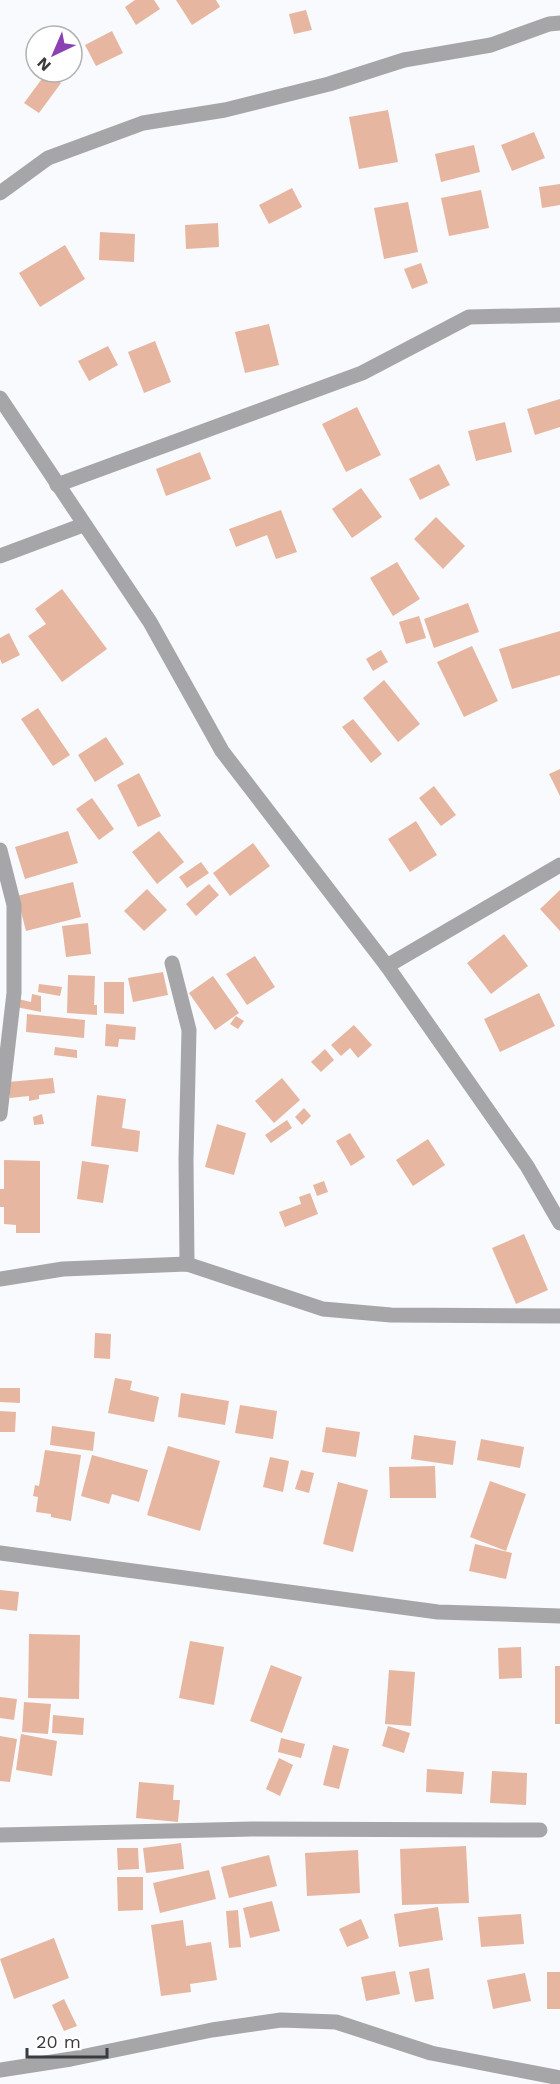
<svg xmlns="http://www.w3.org/2000/svg" width="560" height="2084" font-family="'Work Sans',sans-serif">
  <style>
    .building { fill: #e7b6a0 }
    .lines { fill: none; stroke-linecap: round; stroke-linejoin: round }
    .minor { stroke: #a6a6a8; stroke-width: 15 }
  </style>
  <rect width="100%" height="100%" fill="#f8fafe"/>
  <g class="building">
    <path d="M135,0h19l6,9 -24,16 -11,-18z"/>
    <path d="M176,0h40l4,7 -28,18z"/>
    <path d="M306,10l6,20 -18,4 -5,-20z"/>
    <path d="M112,31l11,22 -27,13 -11,-21z"/>
    <path d="M47,72l14,11 -22,30 -15,-10z"/>
    <path d="M388,110l10,52 -39,7 -10,-52z"/>
    <path d="M534,132l11,26 -33,13 -11,-26z"/>
    <path d="M474,145l6,27 -39,10 -6,-28z"/>
    <path d="M560,184v21l-18,3 -3,-21z"/>
    <path d="M292,188l10,19 -33,17 -10,-19z"/>
    <path d="M481,190l8,38 -40,8 -8,-38z"/>
    <path d="M408,202l10,50 -34,7 -10,-51z"/>
    <path d="M218,223l1,24 -33,2 -1,-24z"/>
    <path d="M100,232l35,2 -1,28 -35,-2z"/>
    <path d="M65,245l20,34 -45,28 -21,-34z"/>
    <path d="M421,263l7,20 -16,6 -8,-20z"/>
    <path d="M269,324l10,41 -34,8 -10,-41z"/>
    <path d="M155,341l16,41 -27,11 -16,-41z"/>
    <path d="M108,346l10,19 -29,16 -11,-20z"/>
    <path d="M560,399v28l-25,8 -8,-26z"/>
    <path d="M357,407l24,48 -35,17 -24,-48z"/>
    <path d="M505,422l7,30 -36,9 -8,-30z"/>
    <path d="M200,452l11,27 -45,17 -10,-27z"/>
    <path d="M439,464l11,21 -30,15 -11,-21z"/>
    <path d="M361,488l21,29 -30,21 -20,-29z"/>
    <path d="M281,510l16,42 -21,7 -9,-24 -31,12 -7,-18z"/>
    <path d="M436,517l29,29 -22,23 -29,-30z"/>
    <path d="M397,562l23,37 -27,17 -23,-38z"/>
    <path d="M62,589l45,60 -45,33 -34,-46 18,-12 -11,-15z"/>
    <path d="M468,603l11,29 -45,16 -10,-29z"/>
    <path d="M419,616l7,22 -20,6 -7,-22z"/>
    <path d="M560,631v44l-48,14 -13,-40z"/>
    <path d="M9,633l11,22 -18,9 -2,-5v-21z"/>
    <path d="M472,646l26,55 -34,16 -27,-55z"/>
    <path d="M381,650l7,12 -15,9 -7,-12z"/>
    <path d="M384,680l36,44 -22,18 -35,-44z"/>
    <path d="M38,708l32,47 -17,11 -32,-47z"/>
    <path d="M353,719l29,35 -11,9 -29,-36z"/>
    <path d="M106,737l18,27 -29,18 -17,-27z"/>
    <path d="M560,769v27l-11,-22z"/>
    <path d="M139,773l22,43 -23,11 -21,-42z"/>
    <path d="M434,786l22,29 -15,11 -22,-28z"/>
    <path d="M92,798l22,31 -15,11 -23,-31z"/>
    <path d="M416,821l21,34 -27,17 -22,-33z"/>
    <path d="M68,831l10,32 -53,16 -10,-32z"/>
    <path d="M159,831l25,31 -27,22 -25,-32z"/>
    <path d="M253,843l17,23 -40,30 -17,-23z"/>
    <path d="M201,862l8,11 -22,15 -8,-11z"/>
    <path d="M73,882l8,35 -55,14 -9,-35z"/>
    <path d="M209,884l10,11 -23,21 -10,-12z"/>
    <path d="M147,889l20,21 -23,21 -20,-20z"/>
    <path d="M560,890v41l-20,-22z"/>
    <path d="M88,923l3,31 -25,3 -4,-31z"/>
    <path d="M504,934l24,32 -37,28 -24,-31z"/>
    <path d="M255,956l20,31 -28,18 -21,-31z"/>
    <path d="M163,972l5,23 -35,7 -5,-24z"/>
    <path d="M68,975l27,1 -1,29h3v10l-30,-2z"/>
    <path d="M213,976l26,37 -24,17 -26,-37z"/>
    <path d="M104,982h20v32l-20,-1z"/>
    <path d="M39,984l23,3 -2,9 -22,-4z"/>
    <path d="M539,993l16,33 -55,26 -16,-33z"/>
    <path d="M32,994l9,2v16l-25,-5 2,-8 13,3z"/>
    <path d="M27,1014l58,6 -1,18 -58,-6z"/>
    <path d="M236,1016l8,5 -6,8 -8,-5z"/>
    <path d="M106,1024l30,3 -1,13 -16,-1 -1,8 -13,-1z"/>
    <path d="M354,1025l18,20 -14,13 -8,-10 -9,8 -10,-11z"/>
    <path d="M55,1047l22,3v8l-23,-3z"/>
    <path d="M325,1049l9,11 -13,12 -10,-10z"/>
    <path d="M53,1078l2,15 -16,2v4l-10,2v-5l-19,2 -2,-16z"/>
    <path d="M282,1078l18,22 -26,23 -19,-22z"/>
    <path d="M97,1095l29,4 -4,29 18,3 -2,21 -47,-6z"/>
    <path d="M304,1108l7,8 -9,9 -7,-8z"/>
    <path d="M42,1114l2,10 -10,1 -1,-8z"/>
    <path d="M287,1120l5,8 -21,15 -6,-8z"/>
    <path d="M217,1124l29,9 -12,42 -29,-8z"/>
    <path d="M350,1133l15,24 -14,9 -15,-25z"/>
    <path d="M428,1139l17,26 -32,21 -17,-26z"/>
    <path d="M4,1160l36,1v72h-24v-8l-12,-1v-17h-4v-18h4z"/>
    <path d="M82,1161l27,4 -6,38 -26,-4z"/>
    <path d="M324,1181l4,11 -11,4 -4,-11z"/>
    <path d="M310,1193l8,21 -33,13 -6,-15 22,-8 -2,-7z"/>
    <path d="M524,1234l24,56 -32,14 -24,-56z"/>
    <path d="M95,1333l16,1 -1,25 -16,-1z"/>
    <path d="M115,1378l17,3 -2,9 29,7 -5,25 -46,-9z"/>
    <path d="M0,1388h20v15l-20,-1z"/>
    <path d="M181,1393l48,8 -4,24 -47,-8z"/>
    <path d="M240,1405l37,6 -4,28 -38,-6z"/>
    <path d="M0,1411l16,1 -1,20h-15z"/>
    <path d="M52,1426l43,6 -2,19 -43,-6z"/>
    <path d="M326,1427l34,5 -4,25 -34,-5z"/>
    <path d="M414,1435l42,6 -3,24 -42,-6z"/>
    <path d="M481,1439l43,8 -4,21 -43,-8z"/>
    <path d="M168,1446l52,15 -20,70 -53,-16z"/>
    <path d="M45,1450l36,5 -10,66 -20,-4v-3l-15,-2 2,-15 -5,-1 2,-11 4,1z"/>
    <path d="M92,1455l56,15 -9,32 -27,-8 -3,10 -28,-8z"/>
    <path d="M270,1457l19,4 -6,31 -20,-5z"/>
    <path d="M435,1466l1,32h-46l-1,-31z"/>
    <path d="M301,1470l13,3 -5,20 -14,-4z"/>
    <path d="M490,1481l36,13 -20,57 -36,-14z"/>
    <path d="M338,1482l30,8 -15,62 -30,-8z"/>
    <path d="M475,1544l37,9 -6,26 -37,-8z"/>
    <path d="M0,1590l19,2 -2,19 -17,-2z"/>
    <path d="M29,1634l51,1 -1,64 -51,-1z"/>
    <path d="M190,1641l34,6 -10,58 -35,-7z"/>
    <path d="M521,1647l1,31 -23,1 -1,-31z"/>
    <path d="M271,1665l31,12 -20,56 -32,-12z"/>
    <rect x="555" y="1666" width="5" height="58"/>
    <path d="M389,1670l26,2 -4,54 -26,-2z"/>
    <path d="M0,1697l17,2 -3,21 -14,-2z"/>
    <path d="M24,1702l27,2 -3,30 -26,-2z"/>
    <path d="M53,1715l31,3 -1,17 -31,-2z"/>
    <path d="M388,1726l22,7 -6,20 -22,-7z"/>
    <path d="M21,1734l36,7 -5,35 -36,-6z"/>
    <path d="M0,1736l17,3 -7,43 -10,-1z"/>
    <path d="M281,1738l24,6 -4,14 -23,-6z"/>
    <path d="M333,1745l16,4 -10,40 -16,-4z"/>
    <path d="M279,1758l14,7 -13,31 -14,-7z"/>
    <path d="M427,1769l37,3 -2,22 -36,-2z"/>
    <path d="M492,1771l35,2 -1,32 -36,-2z"/>
    <path d="M139,1782l35,3 -1,15h7l-2,22 -42,-4z"/>
    <path d="M181,1843l3,26 -38,4 -3,-25z"/>
    <path d="M466,1846l3,57 -67,2 -2,-56z"/>
    <path d="M117,1848h21l1,21 -21,1z"/>
    <path d="M358,1850l2,43 -53,3 -2,-43z"/>
    <path d="M269,1855l8,31 -48,12 -8,-31z"/>
    <path d="M209,1870l7,29 -56,14 -7,-30z"/>
    <path d="M117,1877h26v33l-25,1z"/>
    <path d="M272,1901l8,30 -30,7 -7,-30z"/>
    <path d="M438,1907l5,33 -44,7 -5,-33z"/>
    <path d="M238,1910l3,37 -12,1 -3,-37z"/>
    <path d="M521,1914l3,30 -43,3 -3,-30z"/>
    <path d="M361,1919l8,19 -22,9 -8,-18z"/>
    <path d="M183,1920l3,26 25,-4 6,38 -27,4 1,8 -30,4 -10,-71z"/>
    <path d="M54,1938l15,40 -55,21 -14,-40z"/>
    <path d="M429,1968l5,31 -19,3 -6,-30z"/>
    <path d="M395,1971l5,23 -34,7 -5,-24z"/>
    <rect x="547" y="1972" width="13" height="37"/>
    <path d="M525,1973l6,28 -38,8 -6,-29z"/>
    <path d="M64,1999l13,27 -13,5 -12,-26z"/>
  </g>
  <g class="lines">
    <g class="minor">
      <path d="M0,193l48,-35 95,-35 82,-13 104,-26 75,-24 87,-15 58,-21 11,-1"/>
      <path d="M0,398l150,224 72,129 165,215 140,200 33,57"/>
      <path d="M57,485l305,-112 107,-56 91,-2"/>
      <path d="M0,556l83,-31"/>
      <path d="M0,850l14,55v88l-14,121"/>
      <path d="M172,963l17,67 -3,129 1,105"/>
      <path d="M387,966l173,-101"/>
      <path d="M0,1279l63,-10 124,-5 136,45 68,6 169,1"/>
      <path d="M0,1553l438,59 122,4"/>
      <path d="M0,1835l252,-6 288,1"/>
      <path d="M0,2070l71,-11 141,-29 69,-10 55,2 95,31 129,25"/>
    </g>
  </g>
  <g transform="translate(54 54) rotate(224)"><circle r="28" fill="#ffffff" stroke="#b0b1b1" stroke-width="1.5"/>
  <path d="M0-4.5L10 22L0 15L-10 22Z" fill="#8c41b3"/>
  <text y="-9" font-size="16" font-weight="bold" text-anchor="middle" fill="#3a3b3c">N</text>
  </g>
  <path d="M27 2048v9h80v-9" fill="none" stroke="#3a3b3c" stroke-width="3"/>
  <text x="36" y="2048" font-size="18" fill="#3a3b3c" stroke="#ffffff" stroke-width="4.5" paint-order="stroke">20 m</text>
</svg>
